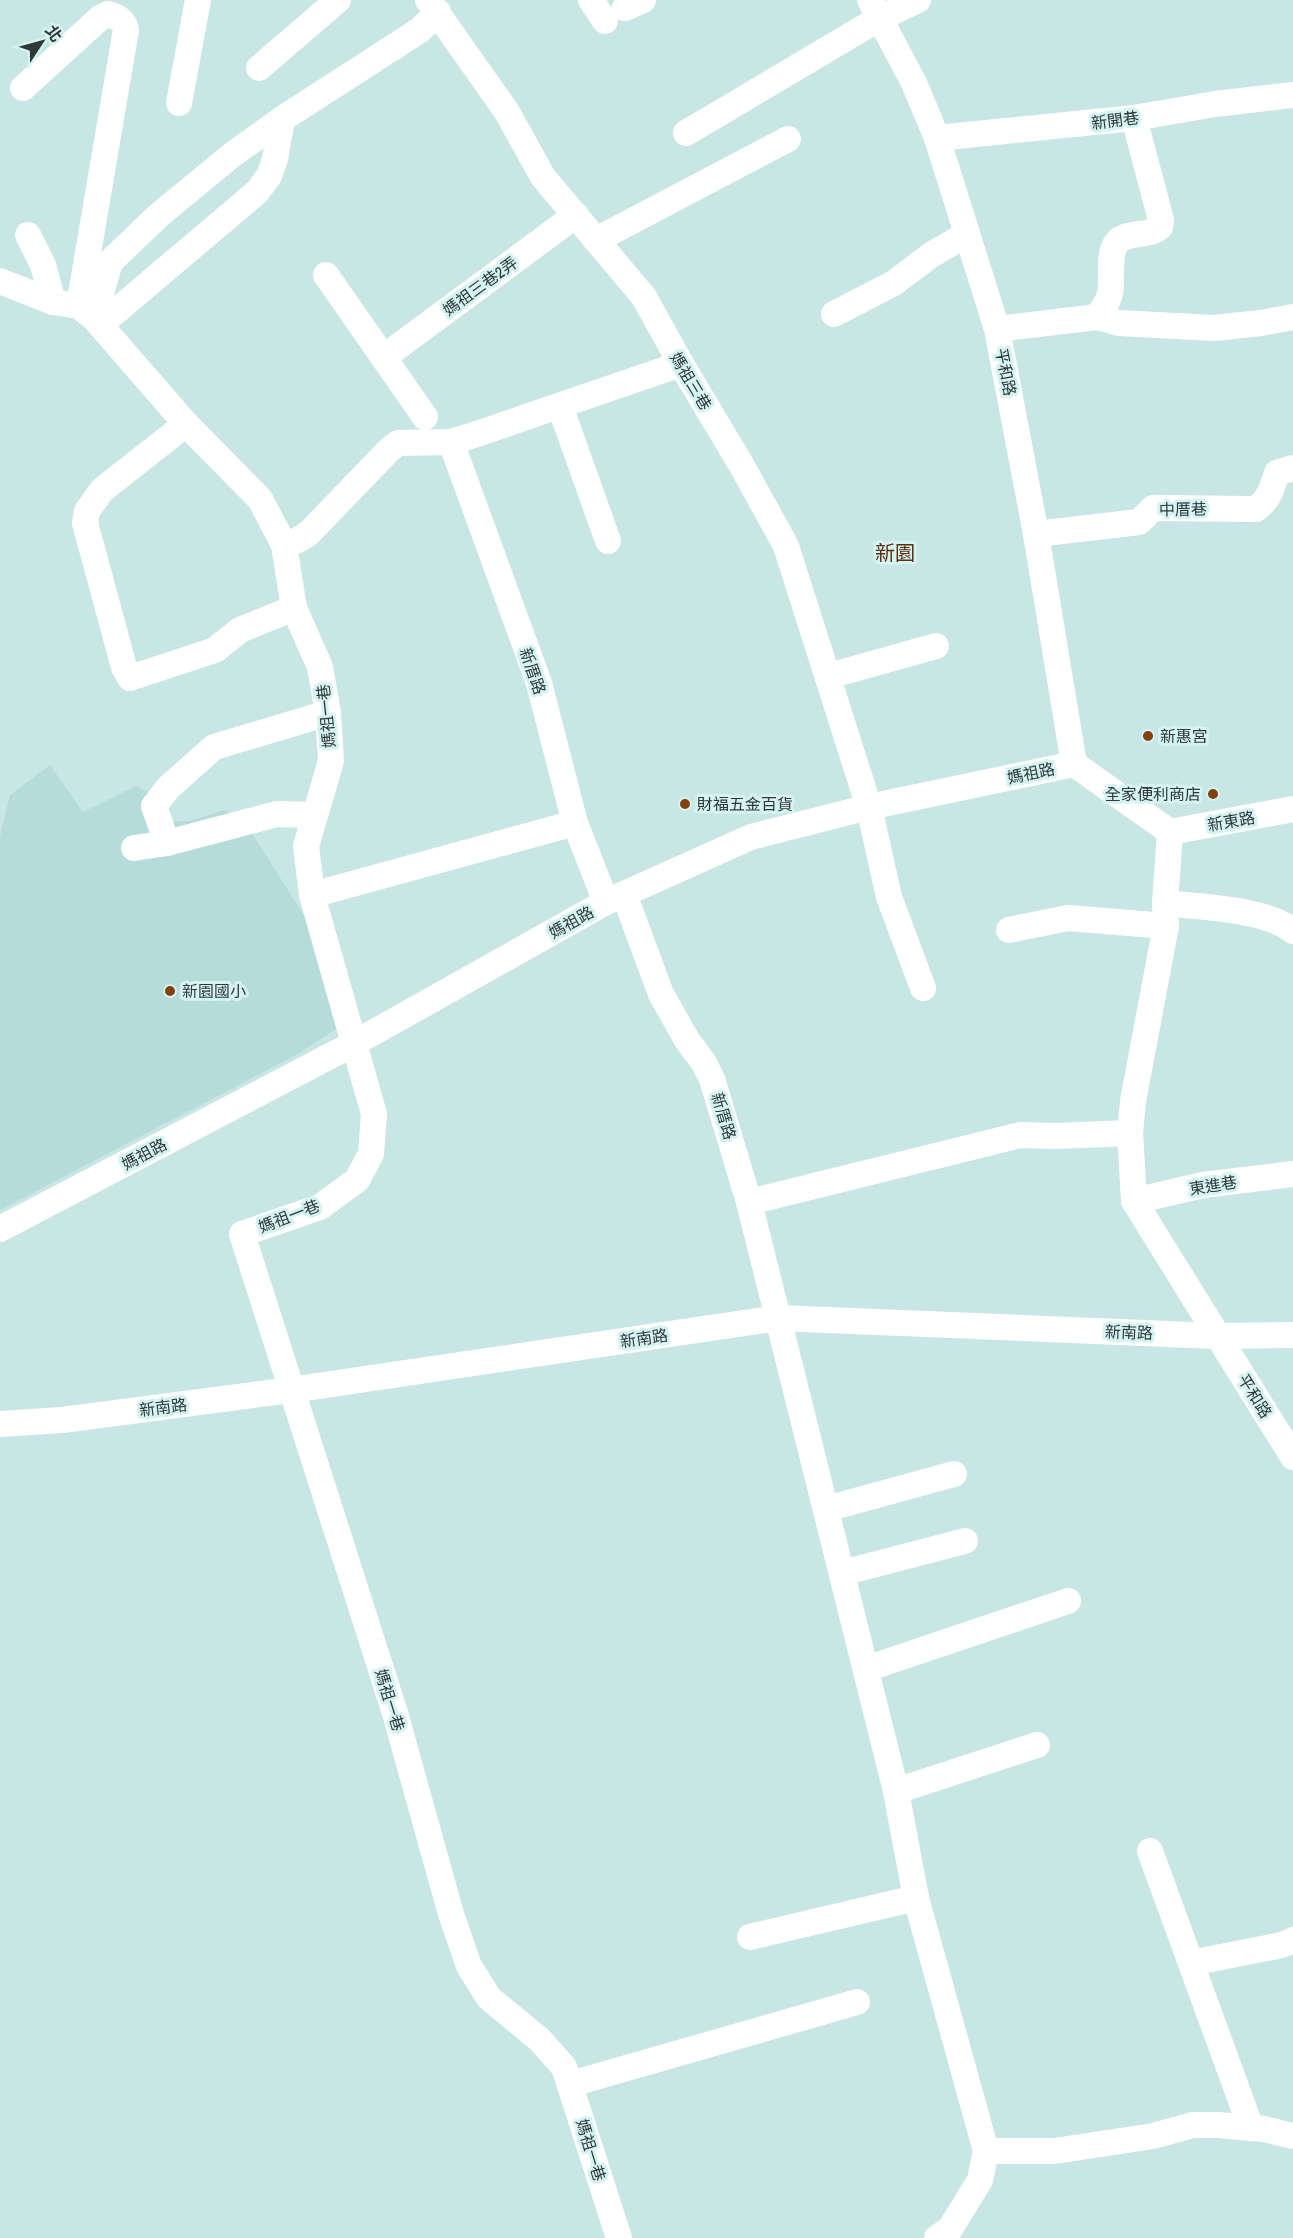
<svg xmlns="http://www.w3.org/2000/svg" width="1293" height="2238" font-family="'Archivo Narrow','Noto Sans TC',sans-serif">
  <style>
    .built { fill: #b5dcda }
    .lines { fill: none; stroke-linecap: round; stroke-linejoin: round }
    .minor { stroke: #fff; stroke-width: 26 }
    .poi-dot { fill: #844110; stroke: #d5f3f1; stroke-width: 2 }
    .labels { text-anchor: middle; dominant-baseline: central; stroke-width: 6; stroke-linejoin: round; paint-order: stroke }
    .street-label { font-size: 16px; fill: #2e3938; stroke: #d5f3f1 }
    .poi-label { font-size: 16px; fill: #2e3938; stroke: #d5f3f1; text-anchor: start }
    .quarter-label { font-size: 20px; fill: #5c2e0e; stroke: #d5f3f1 }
  </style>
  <rect width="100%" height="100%" fill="#c8e6e4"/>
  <path class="built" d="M50,765l33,47 53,-26 17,8 15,28 22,-1 34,-11 20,11 68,107 42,89 -56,37 -298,156v-374l10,-41z"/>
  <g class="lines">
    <g class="minor">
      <path d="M428,0l79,112 36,65 101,120 37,67 61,102 44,80 83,261 20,90 34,91"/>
      <path d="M591,0l14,21"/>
      <path d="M870,0l44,83 23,55 60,191 39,205 38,230"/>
      <path d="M625,8l18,-8"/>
      <path d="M259,68l79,-68"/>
      <path d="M23,88l77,-70 8,-4c10,3 16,6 18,16l-47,276"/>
      <path d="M179,103l19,-103"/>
      <path d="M686,133l194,-115 38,-18"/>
      <path d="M937,138l197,-20 81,-14 78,-9"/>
      <path d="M28,235l15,30 10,37"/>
      <path d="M596,240l192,-101"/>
      <path d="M326,275l99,142"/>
      <path d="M0,281l53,21 26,4 15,12 92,106 74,75 24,46 10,63 26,59 8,46 3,48 -25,85 6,49 62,219 -3,40 -14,26 -37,27 -78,27 153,479 56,201 18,52 20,32 51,42 24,27 55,171"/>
      <path d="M834,314l60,-31 37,-28 36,-21"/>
      <path d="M1097,317l22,6 95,5 47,-5 32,-6"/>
      <path d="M94,318l16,-56 49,-47 73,-60 50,-36 138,-89 18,-18"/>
      <path d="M101,324l156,-132 12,-16 6,-17 7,-40"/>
      <path d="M997,329l100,-12c5,-7 12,-16 13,-24 3,-15 -3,-38 7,-51 10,-11 32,-5 43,-15l1,-7 -27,-102"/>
      <path d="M384,357l192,-142"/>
      <path d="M560,406l48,135"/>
      <path d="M186,424l-84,66 -15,21 -2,12 39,144 6,11 85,-28 25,-20 54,-22"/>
      <path d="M451,442l88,241 36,140 31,79"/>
      <path d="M1036,534l103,-12 14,-14 103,1c13,-9 16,-21 21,-36l16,-5"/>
      <path d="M284,545l14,-5 11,-7 80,-83 9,-7 53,-1 26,-8 204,-70"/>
      <path d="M829,676l107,-30"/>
      <path d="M1170,832l-5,71 1,23 -33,175 -3,32 4,68 159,256"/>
      <path d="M1170,832l123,-23"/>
      <path d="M167,843l-13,-37 14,-18 46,-41 114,-34"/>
      <path d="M134,848l33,-5 110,-29 38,1"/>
      <path d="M624,894l37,100 26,46 17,23 8,16 37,123 147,589 20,107 70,253 -6,29 -30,49 -13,9"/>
      <path d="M312,895l263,-72"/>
      <path d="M1165,903c34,4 103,6 128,28"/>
      <path d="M1009,930l59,-12 98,8"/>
      <path d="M1134,1201l69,-16 90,-11"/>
      <path d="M749,1202l271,-67 36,1 74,-3"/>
      <path d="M0,1229l353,-185 253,-142 145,-65 118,-30 205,-43 96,68"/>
      <path d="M0,1424l62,-4 229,-30 487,-72 438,18 77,-1"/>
      <path d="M826,1509l128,-35"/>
      <path d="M842,1573l123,-32"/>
      <path d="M866,1669l202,-68"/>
      <path d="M896,1791l141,-46"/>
      <path d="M1150,1851l101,277"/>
      <path d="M750,1937l166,-39"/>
      <path d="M1191,1963l91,-18 11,-5"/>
      <path d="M571,2084l286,-82"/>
      <path d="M986,2151h69l98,-15 40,-11h25l46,4 29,7"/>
    </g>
  </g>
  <g class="poi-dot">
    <circle cx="1148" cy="736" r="6"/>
    <circle cx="1213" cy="794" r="6"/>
    <circle cx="685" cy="804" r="6"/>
    <circle cx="170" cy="991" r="6"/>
  </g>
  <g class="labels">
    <g class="street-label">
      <text transform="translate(1115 120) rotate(-7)">新開巷</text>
      <text transform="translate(480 286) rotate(-36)">媽祖三巷2弄</text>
      <text transform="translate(1006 372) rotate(79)">平和路</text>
      <text transform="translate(691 381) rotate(59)">媽祖三巷</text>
      <text transform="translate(1183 509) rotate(-1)">中厝巷</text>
      <text transform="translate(533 671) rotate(71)">新厝路</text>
      <text transform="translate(326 716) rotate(-96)">媽祖一巷</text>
      <text transform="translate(1031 773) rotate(-12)">媽祖路</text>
      <text transform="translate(1231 821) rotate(-10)">新東路</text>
      <text transform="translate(571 922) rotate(-29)">媽祖路</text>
      <text transform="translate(724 1116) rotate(73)">新厝路</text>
      <text transform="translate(144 1154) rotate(-28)">媽祖路</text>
      <text transform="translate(1213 1185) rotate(-9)">東進巷</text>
      <text transform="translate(289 1216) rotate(-21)">媽祖一巷</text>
      <text transform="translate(1129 1332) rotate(2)">新南路</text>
      <text transform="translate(644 1338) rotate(-8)">新南路</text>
      <text transform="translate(1255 1396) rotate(58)">平和路</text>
      <text transform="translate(163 1407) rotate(-7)">新南路</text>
      <text transform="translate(390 1700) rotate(73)">媽祖一巷</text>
      <text transform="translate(591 2150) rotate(73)">媽祖一巷</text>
    </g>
    <g class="poi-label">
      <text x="1160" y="736">新惠宮</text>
      <text x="1201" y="794" text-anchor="end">全家便利商店</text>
      <text x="697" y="804">財福五金百貨</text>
      <text x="182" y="991">新園國小</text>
    </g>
    <g class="quarter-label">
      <text x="895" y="552">新園</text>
    </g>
  </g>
  <g transform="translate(42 42) rotate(54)" stroke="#d5f3f1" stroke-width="4.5" paint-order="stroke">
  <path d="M0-4.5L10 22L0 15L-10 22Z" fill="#2e3938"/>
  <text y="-9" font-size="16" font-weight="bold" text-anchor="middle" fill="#2e3938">北</text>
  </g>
</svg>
